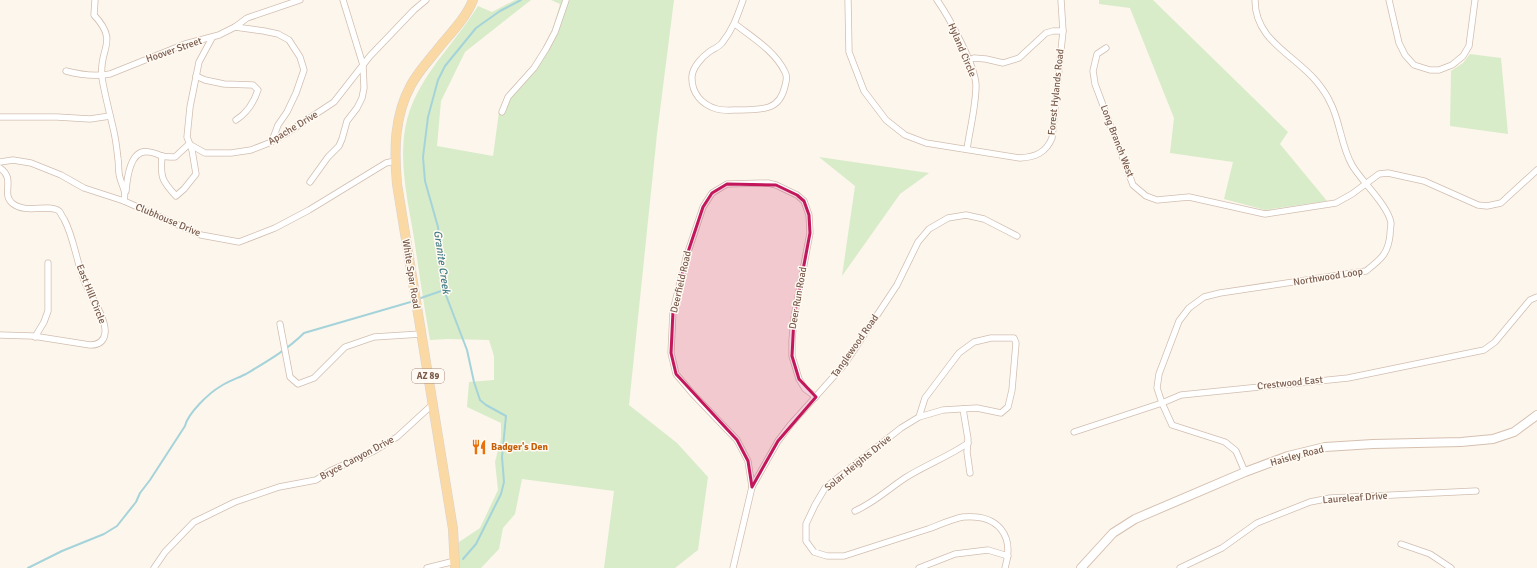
<svg xmlns="http://www.w3.org/2000/svg" width="1537" height="568" font-family="Signika,sans-serif">
  <style>
    .green { fill: #d8ecc9 }
    .lines { fill: none; stroke-linecap: round; stroke-linejoin: round }
    .stream { stroke: #a5d3da; stroke-width: 2 }
    .street-casing { stroke: #d1beb0; stroke-width: 7 }
    .secondary-casing { stroke: #d6c0b0; stroke-width: 10 }
    .primary-casing { stroke: #dad1cd; stroke-width: 10 }
    .street { stroke: #fff; stroke-width: 5.5 }
    .secondary { stroke: #fff; stroke-width: 8 }
    .primary { stroke: #fbd9a5; stroke-width: 9 }
    .marked { fill: #c2185b; fill-opacity: 0.2; stroke: #c2185b; stroke-width: 3; stroke-linejoin: round }
    .labels { text-anchor: middle; dominant-baseline: central; stroke-width: 3; stroke-linejoin: round; paint-order: stroke }
    .shield { fill: #fffaf3; stroke: #a28b7f; stroke-width: 1 }
    .shield-label { font-size: 9px; font-weight: bold; fill: #7a5c4d }
    .street-label { font-size: 10px; fill: #7a5c4d; stroke: #fffaf3 }
    .food-label { font-size: 10px; font-weight: bold; fill: #c56008; stroke: #fffaf3; text-anchor: start }
    .water-label { font-size: 11px; font-style: italic; fill: #437c86; stroke: #fffaf3 }
  </style>
  <rect width="100%" height="100%" fill="#fdf6ec"/>
  <g class="green">
    <path d="M515,0h16l-66,52 -24,49 -4,45 56,10 6,-44 7,-17 27,-29 19,-35 8,-27 -9,-4h123l-17,134 -28,271 48,38 31,34 -10,73 -23,18h-71l10,-77 -92,-12 -7,35 -12,14 -4,21 -18,19h-22v-26l21,-14 18,-38 -3,-28 6,-24v-15l-34,-16 2,-25 25,-2v-24l-5,-16 -41,-1 -18,1c-6,-34 -11,-68 -16,-102 -7,-42 -19,-89 -3,-131 15,-38 46,-67 67,-101l14,6z"/>
    <path d="M1099,0h54l135,132 -8,12 47,57 -62,9 -41,-11 9,-37 -63,-9 4,-35 -44,-110 -31,-4z"/>
    <path d="M1470,54l31,4 7,76 -58,-8 1,-55 12,-8z"/>
    <path d="M819,157l110,16 -29,21 -58,82 13,-90z"/>
  </g>
  <g class="lines">
    <g class="stream">
      <path d="M418,299l26,-9"/>
      <path d="M463,559l13,-15 25,-50 3,-12 -2,-25 4,-41 -20,-11 -6,-5 -6,-18 -7,-32 -23,-60 -6,-63 -13,-46 -2,-24 5,-40 10,-37 7,-14 31,-38 24,-17 21,-11"/>
      <path d="M28,568l34,-17 42,-17 13,-8 19,-24 4,-9 10,-13 35,-54c3,-13 24,-33 36,-40 8,-5 17,-8 25,-12 20,-12 41,-24 58,-41l110,-32"/>
    </g>
    <defs>
      <g id="street">
        <path d="M95,0l-1,15c26,28 4,33 8,63 3,18 8,36 12,54 2,9 3,18 4,27 1,6 0,13 2,19 3,11 6,11 4,23"/>
        <path d="M848,0l1,52 15,39 22,29 19,15 21,8 94,15c15,-1 26,-5 32,-20l11,-107 -2,-31"/>
        <path d="M937,0c12,17 38,65 39,85 0,21 -6,43 -9,64"/>
        <path d="M1389,0l10,43 6,12 9,10 16,5h9l13,-5 11,-9 6,-10 6,-46"/>
        <path d="M735,24c18,14 40,27 50,48 3,5 1,9 0,14 -2,9 -7,18 -16,21 -9,3 -21,3 -30,3 -7,0 -15,1 -22,-1 -15,-4 -26,-16 -25,-33 1,-9 10,-19 17,-24 4,-3 10,-5 13,-9 11,-14 15,-26 21,-43"/>
        <path d="M235,27l29,4 14,3 11,6 11,17 4,13 -8,23 -9,19 -9,13 -6,16"/>
        <path d="M1106,48l-9,6 -4,17 2,13 38,101 13,11 11,4 32,-3 76,17 71,-11 16,-9 27,-20 9,-1 36,8 54,24 9,1 14,-3 36,-33"/>
        <path d="M969,60l5,-2 12,1 17,4 16,-5 27,-25 7,-2h10"/>
        <path d="M66,71c15,4 28,6 44,3l75,-30 34,-9 16,-8 12,-9 53,-18"/>
        <path d="M196,76l9,4 19,4 29,1 5,5c-4,12 -11,23 -22,30"/>
        <path d="M502,112l6,-15 26,-29 12,-19 9,-17 11,-32"/>
        <path d="M0,117h57l33,2 20,-3"/>
        <path d="M162,156c-2,21 0,25 14,40l8,-7 12,-15 -4,-24 -5,-13 3,-30 9,-45 13,-24"/>
        <path d="M0,162l13,-2 18,3 30,12 23,13 40,13 77,34 38,7 36,-14 34,-18 77,-47 9,-2"/>
        <path d="M0,168c16,11 1,25 12,35 14,12 38,0 47,8 2,2 3,6 5,8 10,19 12,41 20,61 5,14 23,39 21,53 -1,9 -7,12 -15,12l-57,-9 -33,-1"/>
        <path d="M310,182l18,-25 11,-11 3,-7 5,-18 10,-13 5,-10 2,-10 -1,-23 -20,-65"/>
        <path d="M126,191c1,-12 4,-43 23,-39 5,0 9,3 13,4 4,1 8,1 13,1l14,-13 16,9h26l20,-3 18,-7 18,-10 47,-31 36,-46 44,-46 12,-10"/>
        <path d="M280,324l10,53 8,7 16,-6 31,-31 29,-10 47,-3"/>
        <path d="M35,337l9,-15 4,-11v-48"/>
        <path d="M963,409l5,30 -1,13 3,21"/>
        <path d="M919,417l6,-19 34,-45 15,-11 17,-4h23l2,5 -4,47 -4,17 -7,6 -24,-5 -34,2 -24,7 -18,11 -76,60 -10,17 -9,19v17l8,11 13,4h17c28,-9 56,-18 84,-27 11,-4 24,-10 35,-12 35,-3 52,18 42,51"/>
        <path d="M1074,432l88,-29 19,-8 167,-17 136,-28 11,-8 35,-42 7,-3"/>
        <path d="M1245,472l-9,-21 -11,-9 -53,-17 -10,-22 -5,-15 2,-14 20,-53 10,-13 15,-11 16,-4 146,-22c15,-12 22,-17 24,-36 0,-4 1,-9 1,-12 -3,-18 -30,-42 -39,-58 -11,-19 -12,-45 -22,-63 -3,-7 -9,-15 -13,-20 -23,-28 -62,-41 -62,-82"/>
        <path d="M752,487l-4,-26 -11,-21 -45,-47 -16,-19 -5,-21 2,-42 13,-53 17,-51 9,-14 15,-9 41,-1 8,2 21,10 7,6 5,14 1,18 -16,85 -2,22v16l7,23 6,10 11,8"/>
        <path d="M855,511c20,-9 32,-21 50,-33 20,-13 43,-21 63,-35"/>
        <path d="M1401,544l29,10 21,14"/>
        <path d="M154,568l11,-16 29,-30 41,-20 44,-15 37,-7 14,-9 44,-20 23,-14 36,-33"/>
        <path d="M427,568l28,-7"/>
        <path d="M733,568l19,-81 26,-46 13,-17 53,-59 53,-80 21,-43 11,-13 19,-11 18,-3 18,4 33,17"/>
        <path d="M919,568l36,-14 33,-4 20,6"/>
        <path d="M1180,568l42,-20 35,-25 53,-21 20,-4 146,-7"/>
      </g>
      <path id="secondary" d="M1081,568l32,-35 22,-14 110,-47 43,-16 37,-9 48,-3 88,-2 32,-3 21,-7 23,-17"/>
      <path id="primary" d="M455,568l-2,-39 -56,-345c-3,-34 -3,-68 14,-99 8,-15 20,-27 30,-40 11,-13 26,-29 32,-45"/>
    </defs>
    <use href="#street" class="street-casing"/>
    <use href="#secondary" class="secondary-casing"/>
    <use href="#primary" class="primary-casing"/>
    <use href="#street" class="street"/>
    <use href="#secondary" class="secondary"/>
    <use href="#primary" class="primary"/>
  </g>
  <path class="marked" d="M727,184l49,1 21,10 7,6 5,14 1,18 -16,85 -2,38 7,23 17,18 -38,44 -26,46 -4,-26 -11,-21 -61,-66 -5,-21 2,-42 13,-53 17,-51 9,-14z"/>
  <defs>
    <symbol id="restaurant-bare" viewBox="-9 -9 18 18"><path d="M-5-6h1v4h1v-4h1v4h1v-4h1v5L-1.5 .5V6h-2V.5L-5-1ZM5-6V6H3V1.5H1.5Q1.5-4 5-6Z" fill="#e8710a" stroke="#fffaf3" stroke-width="2.5" paint-order="stroke"/></symbol>
  </defs>
  <g fill-rule="evenodd">
    <use href="#restaurant-bare" x="468" y="436" width="22" height="22"/>
  </g>
  <g class="labels">
    <rect class="shield" x="412" y="369" width="32" height="14" rx="3"/>
    <g class="shield-label">
      <text x="428" y="376">AZ 89</text>
    </g>
    <g class="street-label">
      <text transform="translate(174 50) rotate(-19)">Hoover Street</text>
      <text transform="translate(962 50) rotate(67)">Hyland Circle</text>
      <text transform="translate(1056 92) rotate(-84)">Forest Hylands Road</text>
      <text transform="translate(293 128) rotate(-31)">Apache Drive</text>
      <text transform="translate(1117 141) rotate(69)">Long Branch West</text>
      <text transform="translate(168 220) rotate(23)">Clubhouse Drive</text>
      <text transform="translate(411 274) rotate(81)">White Spar Road</text>
      <text transform="translate(1328 277) rotate(-9)">Northwood Loop</text>
      <text transform="translate(681 282) rotate(-77)">Deerfield Road</text>
      <text transform="translate(91 294) rotate(68)">East Hill Circle</text>
      <text transform="translate(798 298) rotate(-80)">Deer Run Road</text>
      <text transform="translate(855 346) rotate(-55)">Tanglewood Road</text>
      <text transform="translate(1290 383) rotate(-6)">Crestwood East</text>
      <text transform="translate(1297 456) rotate(-15)">Haisley Road</text>
      <text transform="translate(357 458) rotate(-28)">Bryce Canyon Drive</text>
      <text transform="translate(858 463) rotate(-39)">Solar Heights Drive</text>
      <text transform="translate(1355 498) rotate(-4)">Laureleaf Drive</text>
    </g>
    <g class="food-label">
      <text x="491" y="447">Badger's Den</text>
    </g>
    <g class="water-label">
      <text transform="translate(442 262) rotate(82)">Granite Creek</text>
    </g>
  </g>
</svg>
